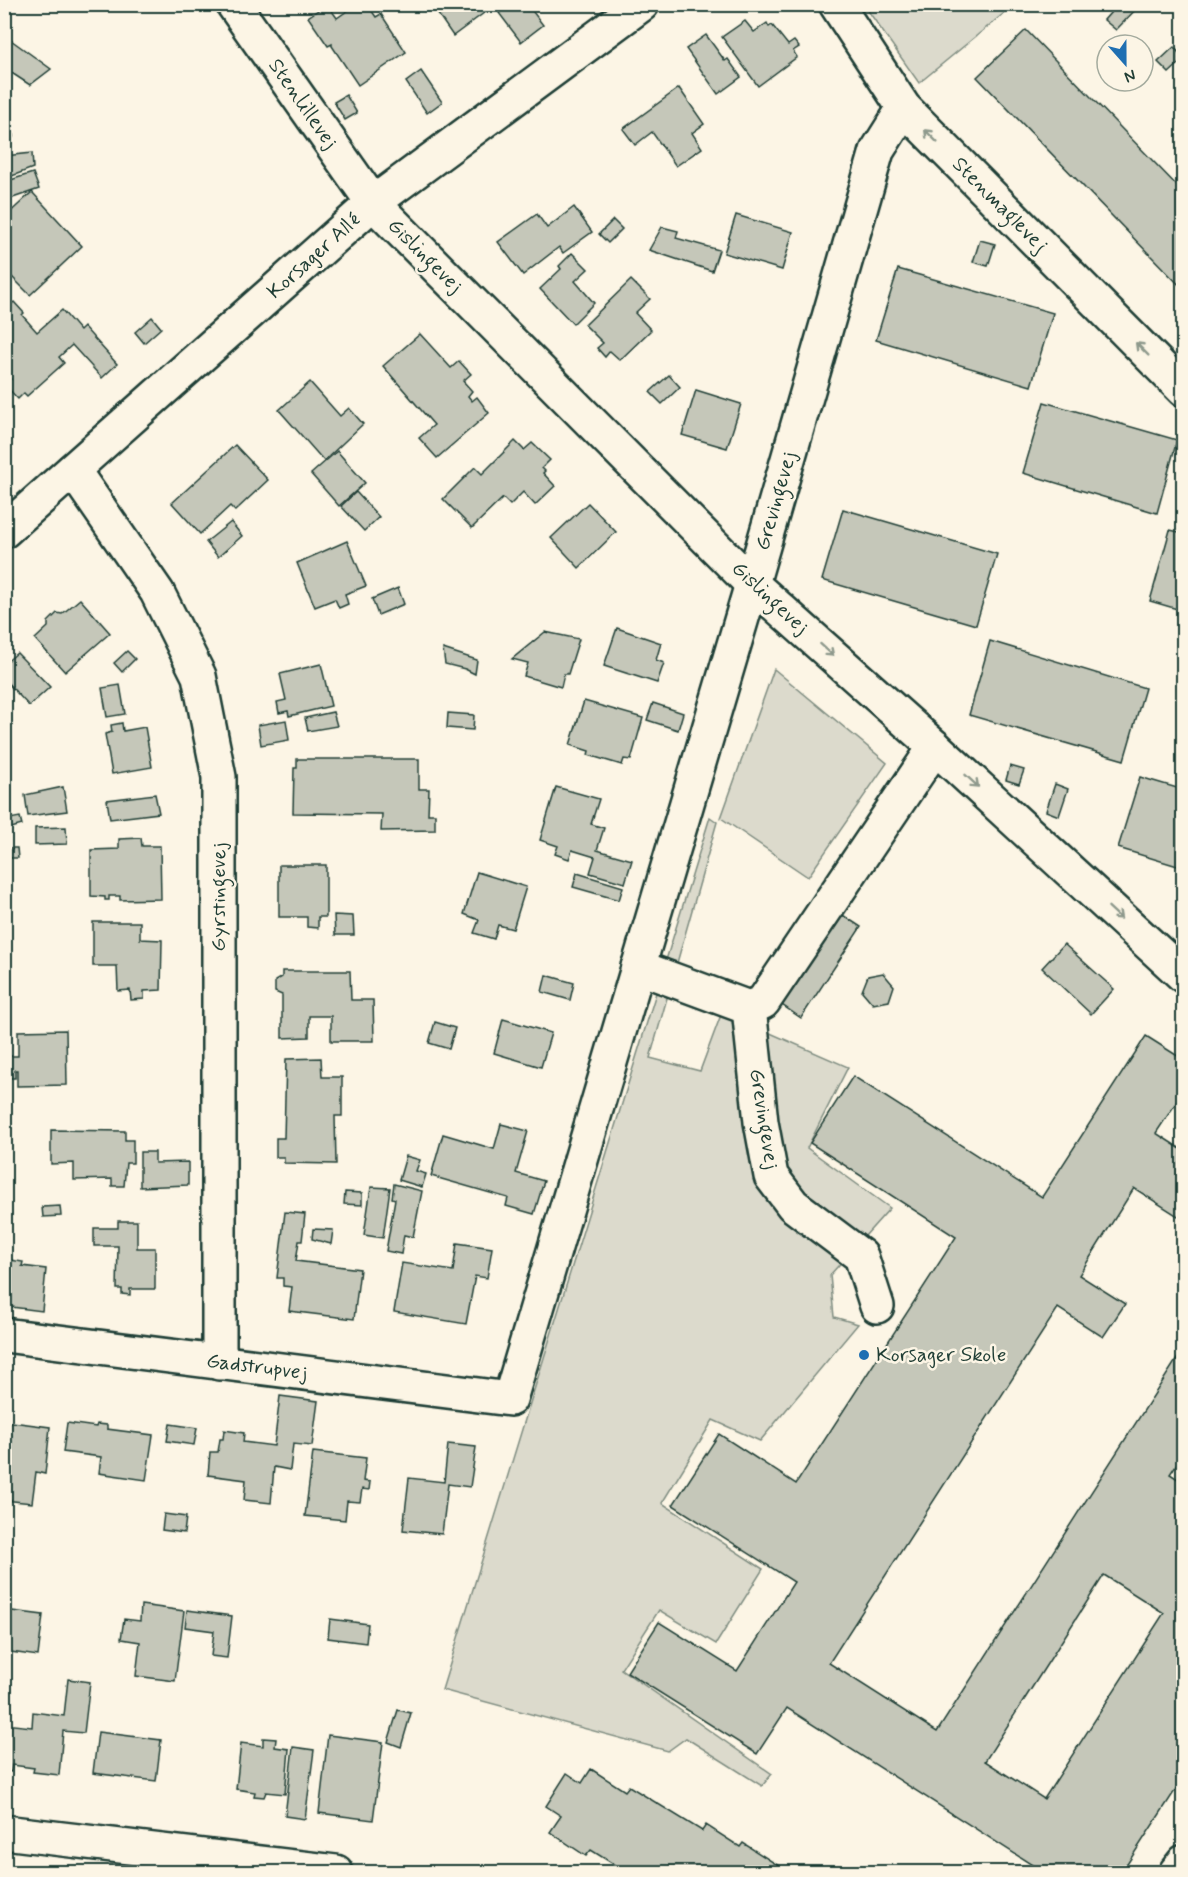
<svg xmlns="http://www.w3.org/2000/svg" width="1188" height="1877" font-family="Mynerve,sans-serif">
  <style>
    .green { fill: #dcdacc; stroke: #7e8c80; stroke-width: 1.5 }
    .building { fill: #c5c7b9; stroke: #1f3d34; stroke-width: 1.5; fill-rule: evenodd }
    .lines { fill: none; stroke-linecap: round; stroke-linejoin: round }
    .minor-casing { stroke: #1f3d34; stroke-width: 38 }
    .minor { stroke: #fcf5e5; stroke-width: 33 }
    .oneway { stroke: #8e998c }
    .poi-dot { fill: #1f6fb2; stroke: #fcf5e5; stroke-width: 2 }
    .labels { text-anchor: middle; dominant-baseline: central; stroke-width: 5; stroke-linejoin: round; paint-order: stroke }
    .street-label { font-size: 21px; fill: #1f3d34; stroke: #fcf5e5 }
    .poi-label { font-size: 21px; fill: #1f3d34; stroke: #fcf5e5; text-anchor: start }
  </style>
  <rect width="100%" height="100%" fill="#fcf5e5"/>
  <filter id="ink" filterUnits="userSpaceOnUse"><feTurbulence type="fractalNoise" baseFrequency=".0167" numOctaves="2"/><feDisplacementMap in="SourceGraphic" scale="12" xChannelSelector="R" yChannelSelector="G"/><feConvolveMatrix kernelMatrix="1 2 1 2 8 2 1 2 1" color-interpolation-filters="sRGB"/></filter>
  <g filter="url(#ink)">
    <g class="green">
      <path d="M864,5h150l-95,78z"/>
      <path d="M774,669l113,94 -79,114 -87,-59z"/>
      <path d="M710,817l7,5 -67,236 50,13 22,-59 126,55 -41,81 83,60 -60,67 4,42 24,7 -98,117 -47,-21 -51,83 101,66 -47,75 -57,-34 -38,59 151,105 -10,12 -76,-48 -18,13 -226,-61z"/>
    </g>
    <g class="building">
      <path d="M327,4l10,14 20,-14h10l9,13 5,-3 25,38 -48,33 -26,-39v-2l-4,2 -20,-29z"/>
      <path d="M431,4h65l-43,32z"/>
      <path d="M512,4h15l16,21 -22,17 -22,-29z"/>
      <path d="M1118,4l22,1 -24,25 -12,-10z"/>
      <path d="M745,21l9,11 13,-9 2,4 3,-2 16,20 6,-4 5,6 -6,4 4,6 -39,29 -36,-49z"/>
      <path d="M1026,30l158,163v97l-207,-213z"/>
      <path d="M4,35l47,34 -21,16 -26,-17z"/>
      <path d="M706,35l19,26 3,-2 13,18 -23,17 -32,-45z"/>
      <path d="M1174,47l10,12 -15,14 -11,-11z"/>
      <path d="M421,71l21,31 -15,11 -21,-31z"/>
      <path d="M679,88l25,36 -12,9 10,15 -26,18 -24,-34 -17,13 -12,-16z"/>
      <path d="M4,93h6l3,44 -9,1z"/>
      <path d="M346,95l11,18 -12,7 -11,-18z"/>
      <path d="M32,153l1,15 -29,11v-23z"/>
      <path d="M33,173l6,16 -32,11 -3,-7v-11z"/>
      <path d="M32,192l50,54 -52,49 -26,-26v-51z"/>
      <path d="M574,207l18,25 -29,21 -4,-6 -36,28 -25,-33 39,-28 10,14z"/>
      <path d="M736,215l57,17 -11,38 -58,-17z"/>
      <path d="M613,220l9,9 -14,14 -9,-9z"/>
      <path d="M662,227l16,4 -2,7 43,12 -7,21 -63,-21z"/>
      <path d="M980,240l15,4 -7,22 -15,-4z"/>
      <path d="M572,253l16,16 -13,12 19,22 -21,21 -33,-35 21,-20 -2,-3z"/>
      <path d="M898,269l155,44 -22,73 -155,-46z"/>
      <path d="M631,280l19,19 -15,14 16,17 -31,30 -10,-9 -5,6 -8,-9 6,-5 -18,-18z"/>
      <path d="M14,302l10,11 -2,2 15,17 25,-22 18,21 4,-4 33,37 -15,14 -30,-33 -13,12 5,6 -37,33 -3,-3 -6,6 -14,-15 7,-5 -7,-8v-61z"/>
      <path d="M152,317l9,11 -17,15 -9,-11z"/>
      <path d="M420,334l31,34 8,-7 12,13 -8,7 9,10 -4,5 4,5 5,-4 12,16 -52,45 -18,-20 15,-13 -51,-59z"/>
      <path d="M669,375l11,12 -18,17 -12,-12z"/>
      <path d="M310,382l30,34 9,-8 14,16 -39,37 -45,-51z"/>
      <path d="M696,390l45,14 -14,44 -45,-13z"/>
      <path d="M1044,402l133,38 -20,73 -134,-40z"/>
      <path d="M515,441l9,9 8,-7 18,17 -8,8 3,3 -2,2 12,13 -20,19 -12,-13 -13,13 -7,-7 -31,30 -29,-29 32,-32 7,7z"/>
      <path d="M235,445l33,35 -33,31 -5,-5 -30,28 -28,-31z"/>
      <path d="M337,451l28,32 -26,23 -28,-32z"/>
      <path d="M356,492l23,25 -15,14 -23,-25z"/>
      <path d="M588,503l28,29 -37,36 -28,-30z"/>
      <path d="M843,509l154,45 -21,71 -154,-45z"/>
      <path d="M231,522l11,14 -24,21 -12,-15z"/>
      <path d="M1170,530l14,3v78l-34,-10z"/>
      <path d="M347,541l19,45 -21,8 3,10 -9,4 -4,-9 -20,8 -18,-44z"/>
      <path d="M398,588l6,16 -26,11 -6,-16z"/>
      <path d="M80,599l30,34 -45,39 -30,-33 13,-12v-5l9,-9 5,1z"/>
      <path d="M617,628l44,15 -5,17 8,3 -7,20 -53,-17z"/>
      <path d="M545,632l34,7 -11,35h-4l-3,13 -37,-11 4,-13 -16,-4z"/>
      <path d="M990,641l155,47 -21,72 -155,-45z"/>
      <path d="M443,649l34,11 -2,14 -10,-5 -20,-5z"/>
      <path d="M127,651l8,8 -13,13 -8,-9z"/>
      <path d="M17,653l33,34 -21,19 -25,-27v-15z"/>
      <path d="M321,664l10,42 -42,10 -1,-5 -9,2 -2,-11 9,-2 -6,-26z"/>
      <path d="M120,685l5,29 -18,3 -5,-29z"/>
      <path d="M584,701l59,17 -12,42 -7,-1 -2,6 -34,-10 1,-4 -19,-6z"/>
      <path d="M653,703l30,10 -5,17 -31,-10z"/>
      <path d="M333,712l4,14 -29,5 -3,-13z"/>
      <path d="M448,713l26,2 -1,15 -26,-2z"/>
      <path d="M286,720l3,20 -28,5 -3,-20z"/>
      <path d="M122,723l1,8 22,-4 7,40 -40,7 -7,-40 7,-2 -1,-7z"/>
      <path d="M297,759h122v30h10l-1,25h7v16l-54,1 1,-17 -89,-1 1,-45h3z"/>
      <path d="M1010,766l14,4 -5,14 -13,-4z"/>
      <path d="M1140,777l44,13v78l-66,-20z"/>
      <path d="M1055,784l13,5 -9,27 -13,-5z"/>
      <path d="M63,787l4,24 -39,5 -3,-21z"/>
      <path d="M556,787l43,12 -8,25 13,4 -7,22 35,10 -7,23 -35,-10 5,-16 -23,-7 -3,9 -14,-5 3,-8 -18,-6z"/>
      <path d="M155,794l4,19 -49,6 -3,-19z"/>
      <path d="M20,817l2,8 -18,5v-10z"/>
      <path d="M66,827l1,17 -32,1v-17z"/>
      <path d="M141,838l1,8h18l1,53 -41,1v-4h-11v4h-4v-3l-14,-1v-46l28,-1v-10z"/>
      <path d="M4,848h13l1,10h-14z"/>
      <path d="M279,865h47v52h-8v11l-11,-1v-10h-28z"/>
      <path d="M477,872l49,15 -13,42 -15,-4 -4,14 -20,-6 5,-13 -15,-6z"/>
      <path d="M577,873l46,14 -4,13 -46,-13z"/>
      <path d="M841,914l20,13 -60,91 -19,-13z"/>
      <path d="M334,915l19,1 1,19h-19z"/>
      <path d="M93,922h47v17l22,1 -1,50 -17,1v8l-13,1 -1,-10 -12,1 -1,-25h-24z"/>
      <path d="M1064,944l50,45 -23,25 -49,-46z"/>
      <path d="M282,971h68l1,29h22l1,41h-43v-25h-22v21l-27,1v-43l-7,-3v-11l7,-4z"/>
      <path d="M883,973l11,13 -5,15 -16,3 -11,-13 6,-15z"/>
      <path d="M546,975l28,8 -4,17 -28,-8z"/>
      <path d="M4,987h6l1,15 -7,1z"/>
      <path d="M503,1019l48,14 -10,34 -47,-14z"/>
      <path d="M435,1022l20,6 -6,21 -20,-6z"/>
      <path d="M66,1030l1,55 -50,1v-16h-2v8h-11v-22h14v-25z"/>
      <path d="M1146,1036l38,24v31l-28,42 28,18v69l-50,-32 -55,87 46,29 -22,33 -45,-29 -229,355 108,69 247,-384v105l-14,21 14,9v294l-62,95h-79l-256,-164 -30,46 -130,-82 32,-50 78,49 57,-89 -121,-77 46,-71 77,50 160,-247 -146,-94 43,-67 189,121zM1104,1575l60,38 -120,186 -59,-38z"/>
      <path d="M321,1058l1,19h20v39h-7l1,48 -52,-1v-6h-8v-19h8l2,-79z"/>
      <path d="M501,1124l27,7 -12,42 28,8 -10,33 -28,-8 2,-8 -77,-22 12,-42 51,15z"/>
      <path d="M51,1130l74,1v9h8v23h-7l-2,23h-12v-7l-38,1v-17l-23,1z"/>
      <path d="M140,1152h15v11l33,-1v23l-48,2z"/>
      <path d="M406,1156l14,4 -4,11 10,3 -4,13 -23,-7z"/>
      <path d="M394,1184l28,7 -9,46 -9,-2 -3,19 -15,-3 9,-52 -3,-1z"/>
      <path d="M371,1187l19,1 -7,50 -19,-3z"/>
      <path d="M345,1192l17,1v12l-18,-1z"/>
      <path d="M60,1206l1,10 -18,1 -1,-10z"/>
      <path d="M285,1212l20,2 -3,27h-3l-3,20 64,8 -6,50 -65,-8 3,-24 -9,-1v-8h-6z"/>
      <path d="M118,1221h19v27h18v41h-25v6l-8,-1v-5h-5l1,-43h-24v-18h24z"/>
      <path d="M313,1229l20,1 -2,14 -19,-5z"/>
      <path d="M457,1243l35,5 -5,30 -12,-2 -9,48 -72,-12 8,-49 51,8z"/>
      <path d="M4,1259l19,3 -1,4 24,3 -4,42 -38,-5z"/>
      <path d="M280,1396l38,5 -6,45 -19,-2 -3,26 -16,-3 -3,36 -27,-3 2,-20 -38,-5 2,-23h8l2,-13h3l1,-9 20,3 -1,9 31,4z"/>
      <path d="M4,1421l46,6 -5,47 -9,-2 -4,31 -28,-3z"/>
      <path d="M67,1423l29,4 1,-3 10,1v4l46,6 -7,45 -47,-7 2,-16 -38,-5z"/>
      <path d="M170,1424l27,4 -3,17 -27,-4z"/>
      <path d="M448,1444l28,3 -6,40 -22,-3 -6,50 -39,-4 6,-52 35,4z"/>
      <path d="M313,1452l53,6 -3,23 7,1 -1,8 -7,-1 -2,13 -13,-1 -2,19 -40,-4z"/>
      <path d="M164,1514l22,3 -2,16 -22,-3z"/>
      <path d="M141,1605l43,6 -9,70 -39,-5 4,-34 -19,-3 3,-20 16,2z"/>
      <path d="M4,1610l39,5 -5,41 -34,-5z"/>
      <path d="M187,1610l45,6 -5,42 -16,-2 3,-25 -29,-4z"/>
      <path d="M330,1619l38,5 -2,19 -38,-5z"/>
      <path d="M68,1679l22,3 -6,51 -21,-2 -4,44 -26,-3 1,-4 -22,-3 -1,7 -7,-1v-47l28,3 1,-15 31,4z"/>
      <path d="M398,1710l13,3 -10,34 -13,-5z"/>
      <path d="M98,1732l63,8 -5,41 -63,-8z"/>
      <path d="M328,1735l55,7 -10,78 -54,-7z"/>
      <path d="M263,1738l13,1 -1,8 14,2 -4,45 -19,-2 -2,5 -10,-1 1,-4 -19,-3 5,-46 22,3z"/>
      <path d="M293,1747l21,3 -9,69 -20,-3z"/>
      <path d="M591,1769l34,22 4,-5 73,45 4,-6 34,22 3,-4 39,25 -3,4h-143l-7,-4 -3,4 -35,-22 -5,6 -36,-24 11,-16 -15,-10 21,-33 15,10z"/>
    </g>
    <g class="lines">
      <defs>
        <g id="minor">
          <path d="M233,4l140,199 379,381 183,163 249,229"/>
          <path d="M836,4l68,104 280,282"/>
          <path d="M73,470l84,122 42,84 20,101v586"/>
          <path d="M4,531l369,-328 269,-199"/>
          <path d="M638,967l111,41 12,114 10,54 22,29 68,51 16,50"/>
          <path d="M749,1008l14,-6 172,-255"/>
          <path d="M4,1335l506,64 242,-815 125,-433 27,-43"/>
          <path d="M4,1832l332,40"/>
          <path d="M1176,1872l8,-10"/>
        </g>
      </defs>
      <use href="#minor" class="minor-casing"/>
      <use href="#minor" class="minor"/>
    </g>
    <defs><path id="oneway-shaft" d="M-6 0H5M1.5-3L5.5 0L1.5 3" fill="none" stroke-width="1.6" stroke-linecap="round" stroke-linejoin="round" transform="scale(1.5)"/></defs>
    <g class="oneway">
      <use href="#oneway-shaft" transform="translate(931 136) rotate(-135)"/>
      <use href="#oneway-shaft" transform="translate(1142 349) rotate(-135)"/>
      <use href="#oneway-shaft" transform="translate(827 650) rotate(42)"/>
      <use href="#oneway-shaft" transform="translate(972 781) rotate(43)"/>
      <use href="#oneway-shaft" transform="translate(1115 913) rotate(43)"/>
    </g>
  </g>
  <circle class="poi-dot" cx="864" cy="1355" r="6"/>
  <g class="labels">
    <g class="street-label">
      <text transform="translate(303 104) rotate(55)">Stenlillevej</text>
      <text transform="translate(1000 205) rotate(45)">Stenmaglevej</text>
      <text transform="translate(314 256) rotate(-42)">Korsager Allé</text>
      <text transform="translate(425 256) rotate(45)">Gislingevej</text>
      <text transform="translate(776 501) rotate(-74)">Grevingevej</text>
      <text transform="translate(770 598) rotate(43)">Gislingevej</text>
      <text transform="translate(219 897) rotate(-90)">Gyrstingevej</text>
      <text transform="translate(764 1119) rotate(81)">Grevingevej</text>
      <text transform="translate(257 1367) rotate(7)">Gadstrupvej</text>
    </g>
    <g class="poi-label">
      <text x="876" y="1355">Korsager Skole</text>
    </g>
  </g>
  <rect width="1188" height="1877" fill="none" stroke="#fcf5e5" stroke-width="24"/>
  <rect x="12" y="12" width="1164" height="1853" fill="none" stroke="#1f3d34" stroke-width="2" filter="url(#ink)"/>
  <g transform="translate(1125 63) rotate(159)"><circle r="28" fill="#fcf5e5" stroke="#a4ab9e" stroke-width="1.5"/>
  <path d="M0-4.5L10 22L0 15L-10 22Z" fill="#1f6fb2"/>
  <text y="-9" font-size="16" font-weight="bold" text-anchor="middle" fill="#1f3d34">N</text>
  </g>
</svg>
